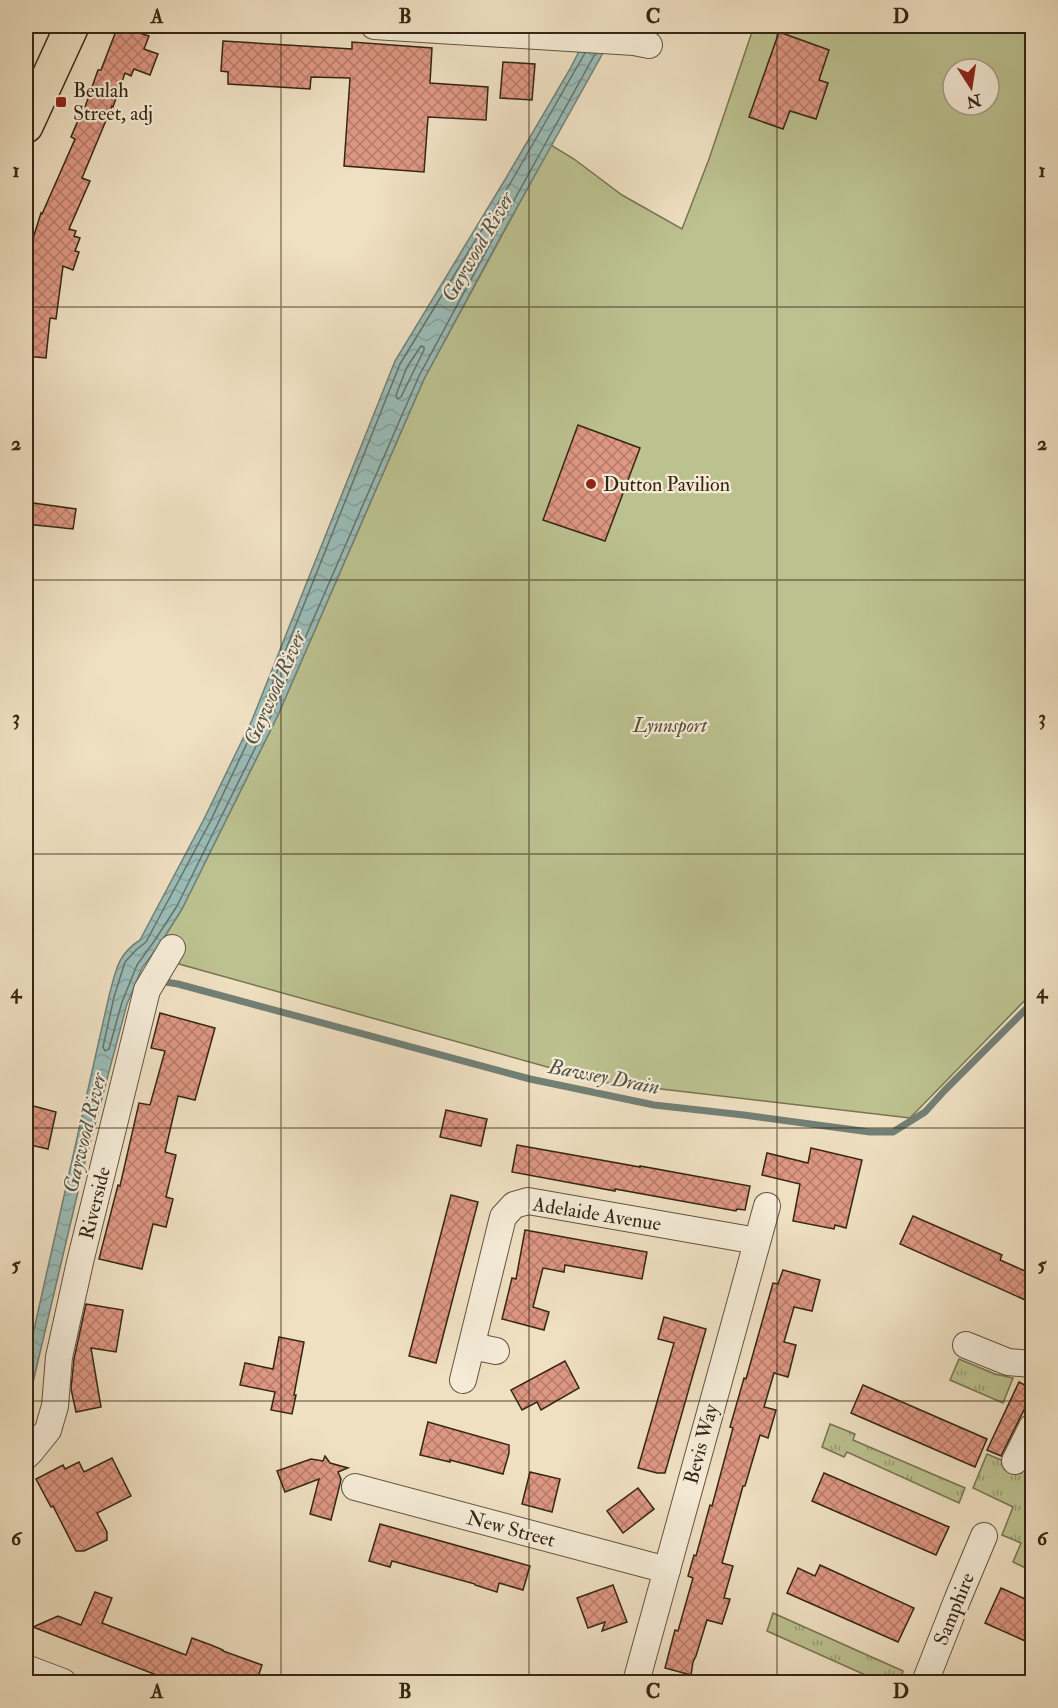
<svg xmlns="http://www.w3.org/2000/svg" width="1058" height="1708" font-family="'IM FELL Double Pica',serif">
  <style>
    .grass { fill: url(#grass-tufts); stroke: #787452; stroke-width: 1.5 }
    .green { fill: #bcc190; stroke: #787452; stroke-width: 1.5; fill-rule: evenodd }
    .water { fill: url(#water-waves); stroke: #728076; stroke-width: 1.5 }
    .lines { fill: none; stroke-linecap: round; stroke-linejoin: round }
    .shore { stroke: #687166; stroke-width: 1.5 }
    .stream { stroke: #728076; stroke-width: 7 }
    .building { fill: url(#building-cross-hatch); stroke: #352614; stroke-width: 1.5 }
    .street-casing { stroke: #645440; stroke-width: 28 }
    .primary-casing { stroke: #352614; stroke-width: 36 }
    .street { stroke: #f5ebd7; stroke-width: 26 }
    .primary { stroke: #efe0c2; stroke-width: 33 }
    .grid { fill: none; stroke: #352614; stroke-width: 1.5; stroke-opacity: 0.55 }
    .poi-dot { fill: #8f2418; stroke: #f5ebd7; stroke-width: 2 }
    .labels { text-anchor: middle; dominant-baseline: central; stroke-width: 4.5; stroke-linejoin: round; paint-order: stroke }
    .poi-label { font-size: 20px; fill: #352614; stroke: #f5ebd7; text-anchor: start }
    .park-label { font-size: 20px; font-style: italic; fill: #574d33; stroke: #f5ebd7 }
    .street-label { font-size: 20px; fill: #352614; stroke: #f5ebd7 }
    .water-label { font-size: 21px; font-style: italic; fill: #535345; stroke: #f5ebd7 }
    .neatline { fill: none; stroke: #352614; stroke-width: 2 }
    .grid-label { font-size: 20px; text-anchor: middle; font-weight: bold; fill: #352614 }
  </style>
  <defs>
    <pattern id="grass-tufts" width="24" height="20" patternUnits="userSpaceOnUse" patternTransform="scale(1.5)"><rect width="24" height="20" fill="#bcc190"/><path d="M3 7l-1-3M5 7V3M7 7l1-3M15 17l-1-3M17 17v-4M19 17l1-3" fill="none" stroke="#9a9d74"/></pattern>
    <pattern id="water-waves" width="16" height="10" patternUnits="userSpaceOnUse" patternTransform="scale(1.5)"><rect width="16" height="10" fill="#9abcb8"/><path d="M0 5q4-4 8 0t8 0" fill="none" stroke="#85a19d"/></pattern>
    <pattern id="building-cross-hatch" width="8" height="8" patternUnits="userSpaceOnUse" patternTransform="scale(1.5)"><rect width="8" height="8" fill="#de9783"/><path d="M0 0l8 8M0 8l8-8" fill="none" stroke="#b57b6a"/></pattern>
  </defs>
  <rect width="100%" height="100%" fill="#efe0c2"/>
  <filter id="stains"><feTurbulence type="fractalNoise" baseFrequency=".00333" numOctaves="4"/><feColorMatrix values="0 0 0 0 .2 0 0 0 0 .09 0 0 0 0 .02 0 0 0 .5 -.17"/></filter>
  <radialGradient id="worn" r=".72"><stop offset=".6" stop-color="#630" stop-opacity="0"/><stop offset="1" stop-color="#630" stop-opacity=".3"/></radialGradient>
  <g class="grass">
    <path d="M959,1359l36,15 18,4 -10,25 -53,-23z"/>
    <path d="M830,1424l25,10 -2,6 112,48 -6,15 -112,-51 -3,5 -22,-10z"/>
    <path d="M987,1454l45,19v98l-19,-9 8,-19 -19,-8 11,-28 -40,-19z"/>
    <path d="M773,1613l130,58 -3,11h-19l-114,-51z"/>
  </g>
  <path class="green" d="M754,26h278v967l-122,125 -309,-36 -422,-118 -19,-20 22,-35 96,-194 146,-336 127,-234 23,14 48,36 60,34 27,-70zM953,69h36v36h-36z"/>
  <path class="water" d="M592,26h26l-117,210 -77,143 -146,336 -96,194 -22,35 -18,24 -15,36 -42,158 -59,250v-47l83,-369c7,-26 8,-41 31,-56l64,-121 48,-99 143,-359 111,-183 64,-109z"/>
  <g class="lines">
    <g class="shore">
      <path d="M585,53l-74,129 -111,182 -143,358 -47,100 -64,120 -10,8 -11,12 -11,35 -11,50 2,4 4,-2 13,-47 15,-37 18,-25 22,-34 96,-194 146,-336 77,-143 99,-179"/>
      <path d="M421,346l3,1v3l-23,47 -3,2 -2,-4 11,-28z"/>
    </g>
    <path class="stream" d="M159,981l19,3 352,95 124,26 90,10 126,17h23l32,-20 20,-22 87,-87"/>
  </g>
  <g class="building">
    <path d="M118,26l31,10 -5,13 14,5 -8,21 -16,-6 -3,7 -6,-3 -12,34 -1,-1 -30,72 8,3 -21,48 7,2 -2,5 6,2 -5,13 4,1 -6,18 -10,-4 -7,53 -6,-1 -4,40 -20,-2v-95l15,-48 1,1 33,-75 -4,-2 13,-31 1,1 13,-37h3z"/>
    <path d="M779,32l50,18 -10,30 9,3 -12,36 -26,-8 -7,18 -34,-12z"/>
    <path d="M223,41l129,8v-7l80,6 -2,35 58,4 -2,33 -58,-3 -4,55 -80,-6 6,-88 -39,-1 -1,12 -82,-5v-12l-7,-1z"/>
    <path d="M503,62l32,2 -3,36 -32,-2z"/>
    <path d="M578,425l62,23 -35,93 -62,-21z"/>
    <path d="M26,502l50,7 -3,20 -47,-5z"/>
    <path d="M160,1013l55,15 -20,72 -17,-4 -13,56 11,3 -10,42 7,2 -7,28 -13,-3 -11,45 -43,-10 19,-74 2,1 19,-83 11,2 15,-54 -14,-3z"/>
    <path d="M26,1104l30,8 -8,37 -22,-5z"/>
    <path d="M446,1110l41,9 -6,27 -41,-9z"/>
    <path d="M517,1145l123,22v-1l110,20 -5,24 -8,-1 -1,2 -121,-22v2l-103,-19z"/>
    <path d="M811,1148l51,12 -16,68 -11,-3 -1,4 -41,-8 7,-37 -38,-9 5,-22 41,10z"/>
    <path d="M451,1195l27,7 -42,161 -27,-7z"/>
    <path d="M913,1216l89,39 -2,5 32,14v29l-132,-59z"/>
    <path d="M525,1230l122,22 -5,27 -77,-14 -1,7 -21,-4 -10,39 16,5 -5,18 -42,-11 10,-41 4,1z"/>
    <path d="M783,1270l37,10 -8,31 -18,-4 -10,35 12,3 -8,32 -14,-4 -10,34 12,3 -8,28 -8,-3 -15,51h-2l-21,77 11,3 -9,32 6,1 -8,25 -15,-4 -11,36 -3,6 -2,13 -26,-7 10,-38 3,1 15,-53 -5,-2 6,-21 2,1 14,-51 2,1 21,-78 -3,-1 14,-49 2,1 27,-96 5,1z"/>
    <path d="M86,1304l37,6 -7,42 -25,-4 10,59 -25,5 -5,-23 3,-30z"/>
    <path d="M664,1317l42,12 -41,144h-8l-19,-5 36,-125 -16,-4z"/>
    <path d="M279,1337l25,5 -10,53h2l-4,19 -21,-4 4,-18 -35,-7 5,-22 28,6z"/>
    <path d="M565,1361l14,27 -38,22 -4,-8 -15,8 -11,-20z"/>
    <path d="M1019,1382l13,7v5l-31,62 -14,-6z"/>
    <path d="M863,1385l124,54 -12,28 -124,-54z"/>
    <path d="M428,1422l81,23v8l-6,21 -53,-14v2l-30,-7z"/>
    <path d="M325,1456l5,7 18,5 -10,4 3,7 -1,5 -9,36 -21,-6 9,-35 -34,13 -8,-21 34,-12 12,2z"/>
    <path d="M112,1458l19,38 -34,17 10,19v8l-23,11h-8l-23,-45 -2,1 -15,-28 27,-14 2,4 14,-7 5,10z"/>
    <path d="M530,1472l30,7 -8,33 -30,-8z"/>
    <path d="M824,1473l125,54 -13,28 -124,-54z"/>
    <path d="M638,1488l16,21 -31,24 -16,-22z"/>
    <path d="M380,1524l150,42 -7,24 -24,-7 -2,9 -22,-7v-1l-83,-23 -2,6 -21,-6z"/>
    <path d="M820,1565l94,43 -16,34 -111,-49 11,-25 17,8z"/>
    <path d="M613,1585l14,37 -25,9 3,-9 -17,6 -11,-30z"/>
    <path d="M1001,1588l31,14v42l-47,-21z"/>
    <path d="M95,1592l17,6 -10,25 84,32 6,-17 19,7 12,5v1l39,14 -6,18h-79l-144,-56 25,-11 23,9z"/>
  </g>
  <g class="lines">
    <defs>
      <g id="street">
        <path d="M374,26l260,16 15,3"/>
        <path d="M966,1345l42,17 24,2"/>
        <path d="M472,1346l24,5"/>
        <path d="M463,1380l40,-163 11,-12 14,-4 229,40"/>
        <path d="M26,1456l5,-5 17,-21 7,-24 4,-49 21,-95 67,-272 25,-42"/>
        <path d="M1015,1461l17,-34"/>
        <path d="M355,1487l312,83"/>
        <path d="M26,1668l37,14"/>
        <path d="M636,1682l131,-476"/>
        <path d="M925,1682l33,-84 26,-62"/>
      </g>
      <path id="primary" d="M26,126l46,-100"/>
    </defs>
    <use href="#street" class="street-casing"/>
    <use href="#primary" class="primary-casing"/>
    <use href="#street" class="street"/>
    <use href="#primary" class="primary"/>
  </g>
  <path class="grid" d="M281,26v1656M529,26v1656M777,26v1656M26,307h1006M26,580h1006M26,854h1006M26,1128h1006M26,1401h1006"/>
  <g class="poi-dot">
    <rect x="55" y="96" width="12" height="12" rx="3"/>
    <circle cx="591" cy="484" r="6"/>
  </g>
  <g class="labels">
    <g class="poi-label">
      <text x="73" y="90">Beulah<tspan x="73" dy="23">Street, adj</tspan></text>
      <text x="603" y="484">Dutton Pavilion</text>
    </g>
    <g class="park-label">
      <text x="670" y="725">Lynnsport</text>
    </g>
    <g class="street-label">
      <text transform="translate(95 1203) rotate(-76)">Riverside</text>
      <text transform="translate(597 1214) rotate(9)">Adelaide Avenue</text>
      <text transform="translate(701 1444) rotate(-75)">Bevis Way</text>
      <text transform="translate(511 1529) rotate(15)">New Street</text>
      <text transform="translate(954 1609) rotate(-68)">Samphire</text>
    </g>
    <g class="water-label">
      <text transform="translate(478 247) rotate(-60)">Gaywood River</text>
      <text transform="translate(275 688) rotate(-66)">Gaywood River</text>
      <text transform="translate(604 1077) rotate(11)">Bawsey Drain</text>
      <text transform="translate(85 1133) rotate(-76)">Gaywood River</text>
    </g>
  </g>
  <rect width="1058" height="1708" fill="none" stroke="#efe0c2" stroke-width="66"/>
  <g transform="translate(971 87) rotate(168)"><circle r="28" fill="#f5ebd7" stroke="#a89c89" stroke-width="1.5"/>
  <path d="M0-4.5L10 22L0 15L-10 22Z" fill="#8f2418"/>
  <text y="-9" font-size="16" font-weight="bold" text-anchor="middle" fill="#352614">N</text>
  </g>
  <rect x="33" y="33" width="992" height="1642" class="neatline"/>
  <g class="grid-label">
    <text x="157" y="23">A</text>
    <text x="405" y="23">B</text>
    <text x="653" y="23">C</text>
    <text x="901" y="23">D</text>
    <text x="16" y="177">1</text>
    <text x="1042" y="177">1</text>
    <text x="16" y="450">2</text>
    <text x="1042" y="450">2</text>
    <text x="16" y="724">3</text>
    <text x="1042" y="724">3</text>
    <text x="16" y="998">4</text>
    <text x="1042" y="998">4</text>
    <text x="16" y="1271">5</text>
    <text x="1042" y="1271">5</text>
    <text x="16" y="1545">6</text>
    <text x="1042" y="1545">6</text>
    <text x="157" y="1698">A</text>
    <text x="405" y="1698">B</text>
    <text x="653" y="1698">C</text>
    <text x="901" y="1698">D</text>
  </g>
  <rect width="100%" height="100%" filter="url(#stains)"/>
  <rect width="100%" height="100%" fill="url(#worn)"/>
</svg>
